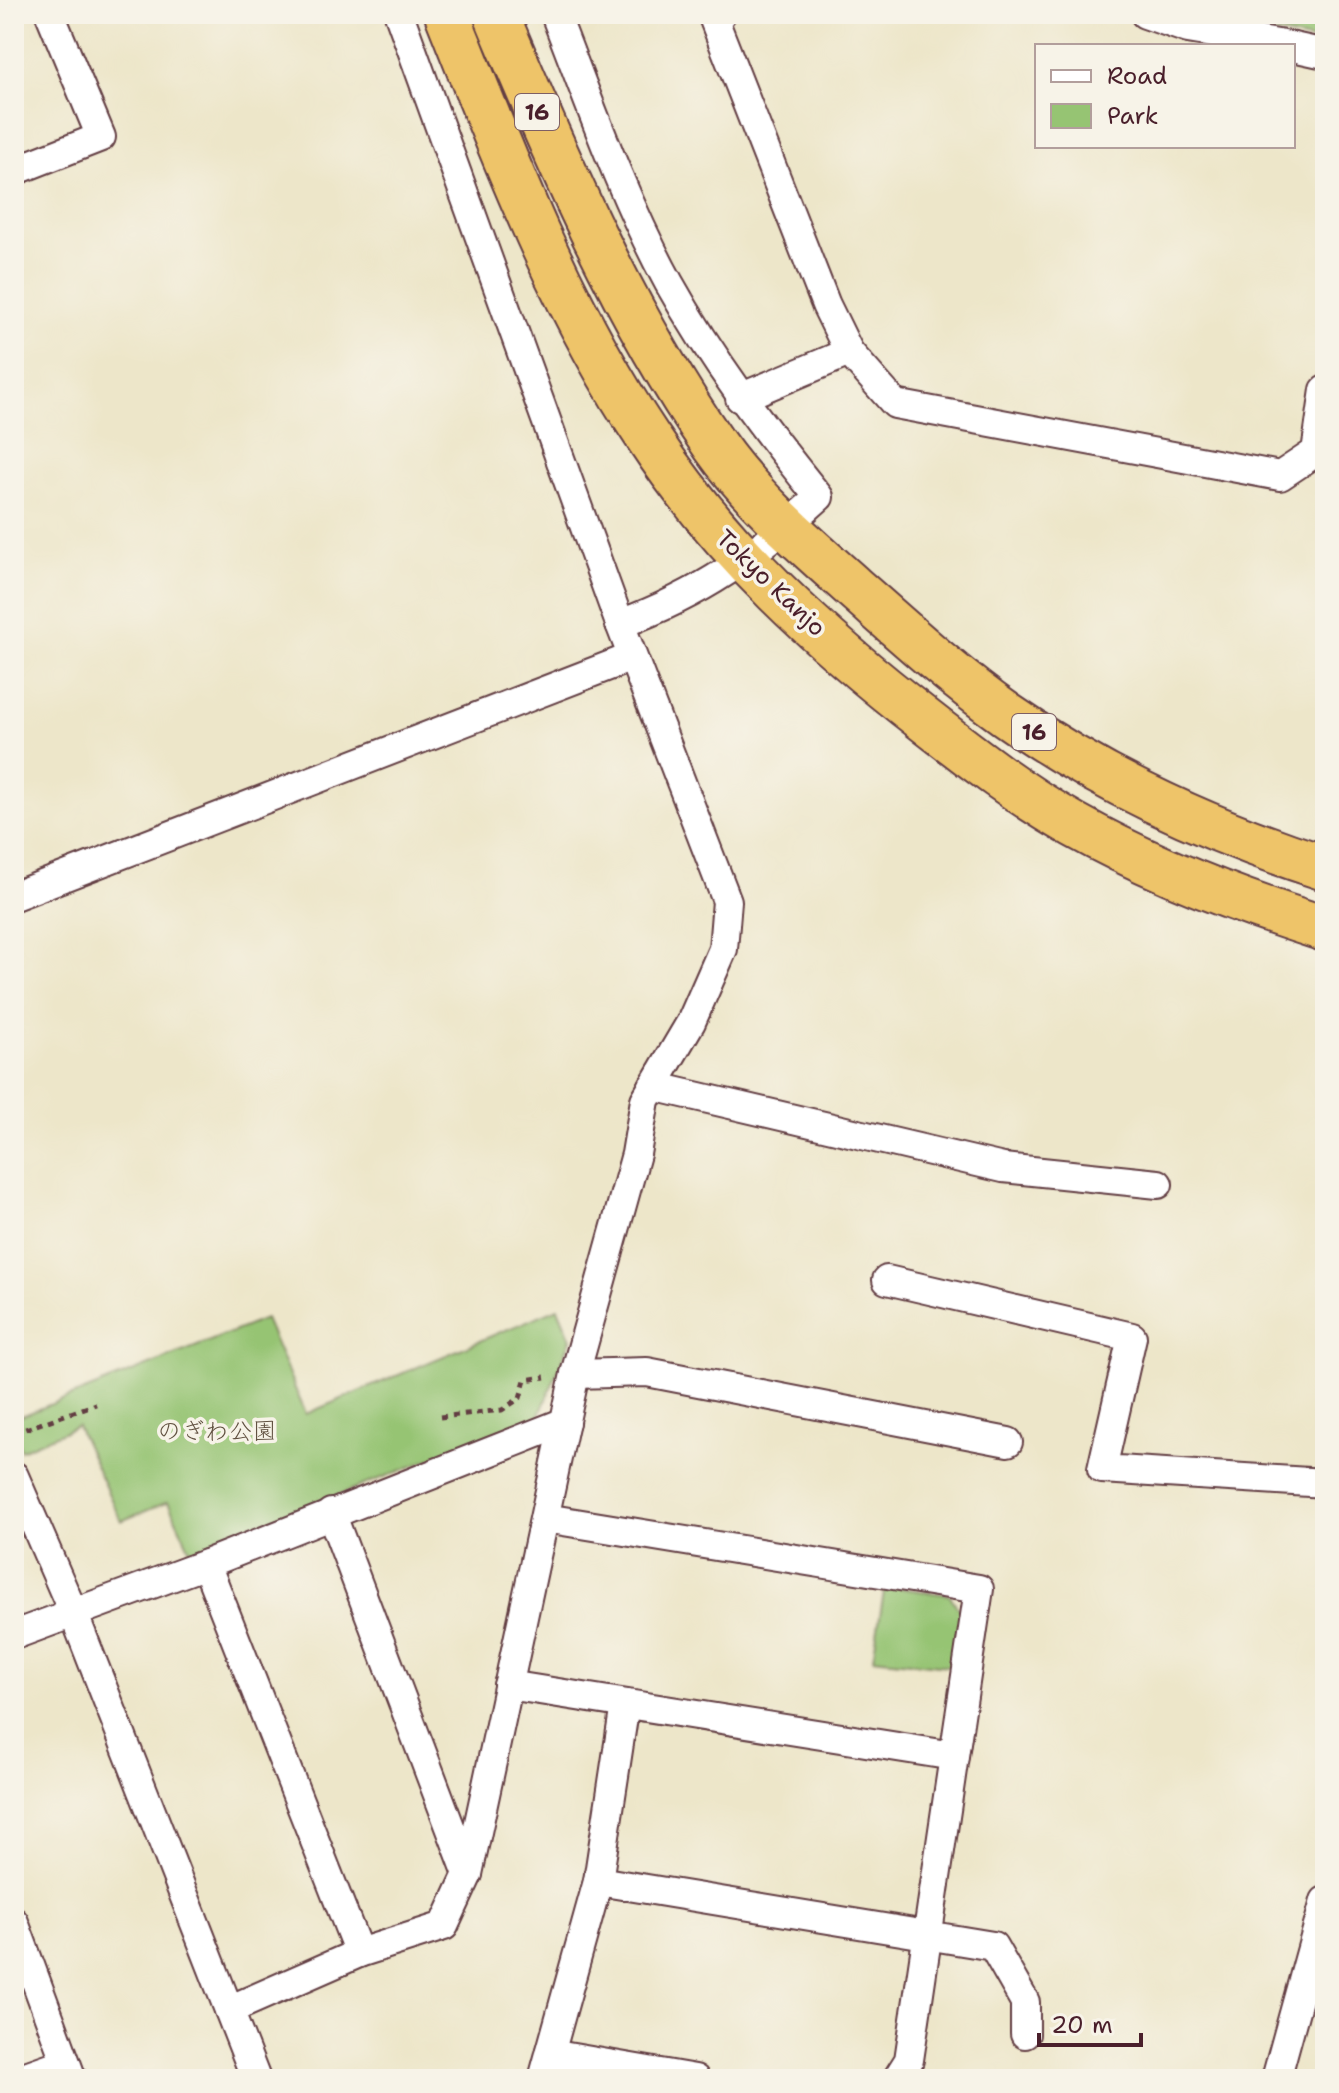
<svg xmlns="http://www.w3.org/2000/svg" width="1339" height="2093" font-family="'Shantell Sans','Klee One',sans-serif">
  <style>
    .green { fill: #96c473; stroke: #70724f; stroke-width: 2 }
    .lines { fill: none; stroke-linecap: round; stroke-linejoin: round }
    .minor-casing { stroke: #623d43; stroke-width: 32 }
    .trunk-casing { stroke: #623d43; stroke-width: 48 }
    .path { stroke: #623d43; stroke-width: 5; stroke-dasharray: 6 6; stroke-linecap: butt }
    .minor { stroke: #fff; stroke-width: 28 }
    .trunk { stroke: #eec469; stroke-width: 44 }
    .labels { text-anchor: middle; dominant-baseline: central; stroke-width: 7; stroke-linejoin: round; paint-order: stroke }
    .shield { fill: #f7f3e8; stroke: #7e5f64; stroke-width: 2 }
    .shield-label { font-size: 22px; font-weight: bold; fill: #4a1f2b }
    .street-label { font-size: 24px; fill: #4a1f2b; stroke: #f7f3e8 }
    .park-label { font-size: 24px; fill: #615141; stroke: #f7f3e8 }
  </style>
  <rect width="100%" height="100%" fill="#f7f3e8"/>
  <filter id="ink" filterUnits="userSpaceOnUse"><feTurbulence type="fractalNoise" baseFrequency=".0125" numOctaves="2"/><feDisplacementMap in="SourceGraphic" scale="16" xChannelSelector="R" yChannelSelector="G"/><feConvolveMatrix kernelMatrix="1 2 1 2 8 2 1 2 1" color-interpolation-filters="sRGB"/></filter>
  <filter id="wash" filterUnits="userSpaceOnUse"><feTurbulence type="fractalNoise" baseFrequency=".006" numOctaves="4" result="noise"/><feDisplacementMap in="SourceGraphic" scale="32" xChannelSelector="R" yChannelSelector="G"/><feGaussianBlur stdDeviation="1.8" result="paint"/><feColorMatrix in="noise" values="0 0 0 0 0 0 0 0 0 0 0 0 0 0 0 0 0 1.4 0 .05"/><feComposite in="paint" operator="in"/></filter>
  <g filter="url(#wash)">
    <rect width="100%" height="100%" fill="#ede6c9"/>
    <g class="green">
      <path d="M1182,14h143v29z"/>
      <path d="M558,1308l13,31 -32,78 -348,135 -23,-50 -47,19 -44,-95 -56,24 -7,-17v-14l251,-100 41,95z"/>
      <path d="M885,1586l64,9 15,21 -6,51 -85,-9z"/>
    </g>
  </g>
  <g filter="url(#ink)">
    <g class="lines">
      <defs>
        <g id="minor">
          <path d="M555,14c35,90 68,185 114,269 43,77 95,146 150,214 -66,60 -115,96 -199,127"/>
          <path d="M721,14l-8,3 113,288 23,47 46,52 385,72 36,-24 9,-62"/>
          <path d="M1145,14l43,15 102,17"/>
          <path d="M1293,47l32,7"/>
          <path d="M14,171l87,-34 -51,-123"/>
          <path d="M740,398l109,-46"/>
          <path d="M14,896l618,-239"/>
          <path d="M653,1086l350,82 155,16"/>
          <path d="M887,1280l245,57 -30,132 223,14"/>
          <path d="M575,1374l72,-2 361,70"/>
          <path d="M14,1476l59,136 183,467"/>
          <path d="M331,1513l137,361"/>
          <path d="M206,1564l153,389"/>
          <path d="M14,1635l192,-71 359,-142"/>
          <path d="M508,1685l446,71 25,-167 -434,-71"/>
          <path d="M598,1881l395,65 32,56v32"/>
          <path d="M14,1922l58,157"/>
          <path d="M229,2010l130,-57 85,-27 24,-52 107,-500 61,-220 9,-54 46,-78 32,-73 4,-48 -107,-277 -221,-610"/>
          <path d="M550,2054l145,25"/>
          <path d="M17,2079l48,-17"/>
          <path d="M543,2079l55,-198 27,-177"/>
          <path d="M897,2079l12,-19 45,-304"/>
          <path d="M1276,2079l49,-178"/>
        </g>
        <g id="trunk">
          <path d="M447,14c58,146 114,294 202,425 73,111 173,202 278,283 46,36 95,74 147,103 78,44 165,77 251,104"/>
          <path d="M496,14c62,148 127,299 219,432 38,54 90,98 139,142 49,43 99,89 153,127 97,68 206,117 318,153"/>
        </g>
      </defs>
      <use href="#minor" class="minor-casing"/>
      <use href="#trunk" class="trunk-casing"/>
      <g class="path">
        <path d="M440,1417l62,-7 18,-12 5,-18 20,-3"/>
        <path d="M14,1433l82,-29"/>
      </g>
      <use href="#minor" class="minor"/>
      <use href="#trunk" class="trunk"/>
    </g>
  </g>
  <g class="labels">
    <g class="shield">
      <rect x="515" y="94" width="44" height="36" rx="6"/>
      <rect x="1012" y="714" width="44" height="36" rx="6"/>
    </g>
    <g class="shield-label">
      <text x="537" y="112">16</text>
      <text x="1034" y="732">16</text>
    </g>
    <g class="street-label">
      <text transform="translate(771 583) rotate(44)">Tokyo Kanjo</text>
    </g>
    <g class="park-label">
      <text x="217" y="1431">のぎわ公園</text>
    </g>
  </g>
  <rect width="1339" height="2093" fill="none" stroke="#f7f3e8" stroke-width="48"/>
  <rect x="1035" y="44" width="260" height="104" fill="#f7f3e8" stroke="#b29e9c" stroke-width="2"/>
  <rect x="1051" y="70" width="40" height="12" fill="#ffffff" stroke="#b29e9c" stroke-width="2"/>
  <text x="1107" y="84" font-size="24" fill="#4a1f2b">Road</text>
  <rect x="1051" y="104" width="40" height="24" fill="#96c473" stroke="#b29e9c" stroke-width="2"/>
  <text x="1107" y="124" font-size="24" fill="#4a1f2b">Park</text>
  <path d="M1039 2033v12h102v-12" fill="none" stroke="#4a1f2b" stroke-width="4"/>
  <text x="1051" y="2033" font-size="24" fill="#4a1f2b" stroke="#f7f3e8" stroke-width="6" paint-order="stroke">20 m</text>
</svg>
